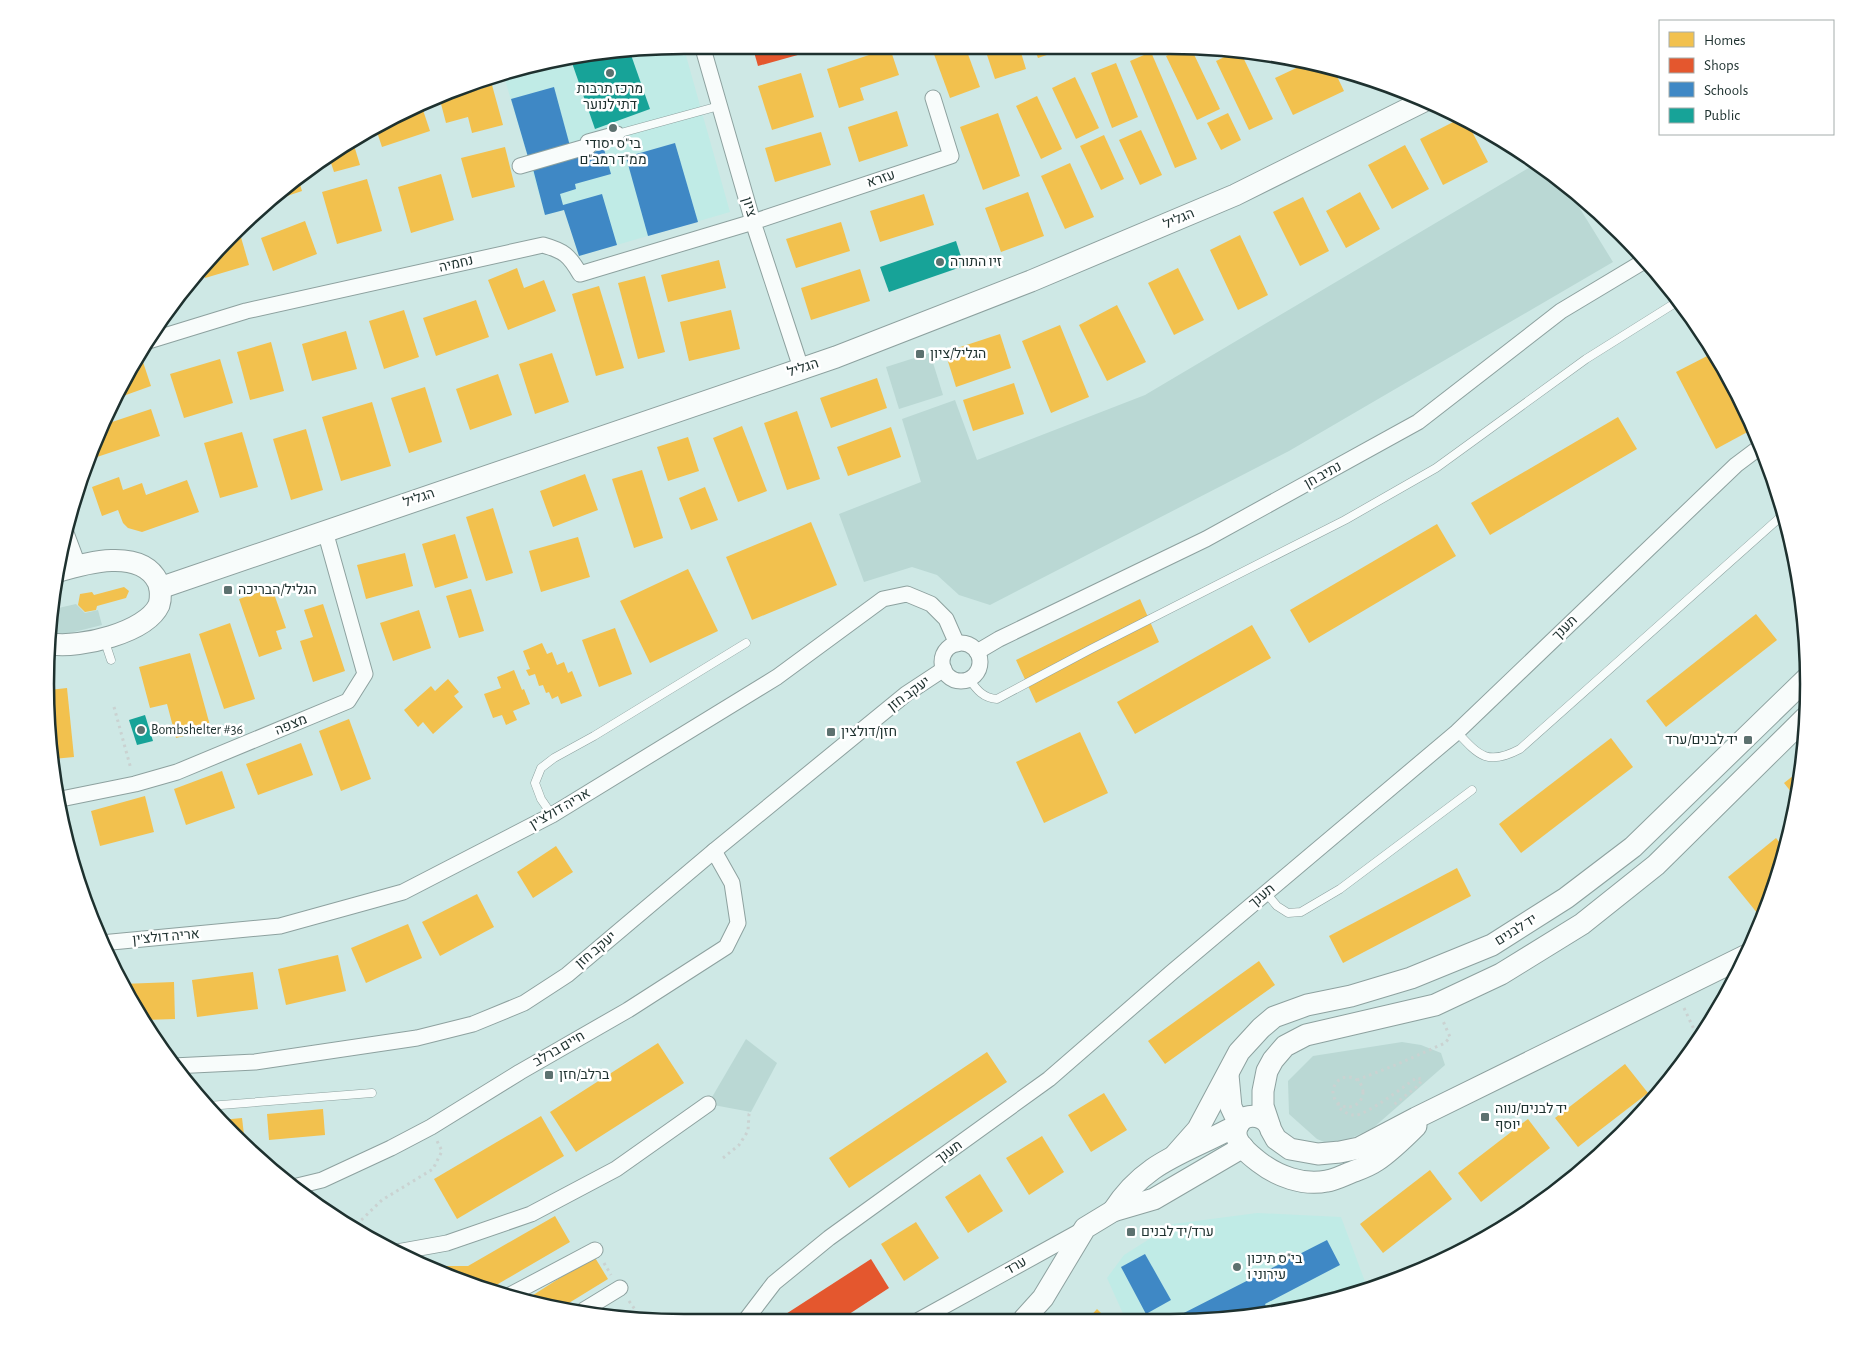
<svg xmlns="http://www.w3.org/2000/svg" width="1854" height="1368" font-family="'Alegreya Sans',Heebo,sans-serif">
  <style>
    .built { fill: #c0ebe6 }
    .green { fill: #bad8d4 }
    .homes { fill: #f2c14e }
    .shops { fill: #e4572e }
    .schools { fill: #3f88c5 }
    .public { fill: #17a398 }
    .lines { fill: none; stroke-linecap: round; stroke-linejoin: round }
    .lane-casing { stroke: #8da19f; stroke-width: 9 }
    .street-casing { stroke: #8da19f; stroke-width: 17 }
    .secondary-casing { stroke: #8da19f; stroke-width: 23 }
    .path { stroke: #cad2d1; stroke-width: 3; stroke-dasharray: 2.5 4; stroke-linecap: butt }
    .lane { stroke: #f8fcfb; stroke-width: 8 }
    .street { stroke: #f8fcfb; stroke-width: 15 }
    .secondary { stroke: #f8fcfb; stroke-width: 21 }
    .poi-dot { fill: #5c716f; stroke: #fff; stroke-width: 2 }
    .labels { text-anchor: middle; dominant-baseline: central; stroke-width: 5; stroke-linejoin: round; paint-order: stroke }
    .poi-label { font-size: 14px; fill: #1e312f; stroke: #fff; text-anchor: start }
    .street-label { font-size: 14px; fill: #1e312f; stroke: #fff }
    .rim { fill: none; stroke: #1e312f; stroke-width: 2.5 }
  </style>
  <rect width="100%" height="100%" fill="#cee8e5"/>
  <g class="built">
    <path d="M683,45l47,167 -151,44 -15,-46 -19,5 -42,-142 15,-6z"/>
    <path d="M1257,1213l84,4 26,70 -113,30 -129,1 -18,-40 17,-23 49,-31z"/>
  </g>
  <g class="green">
    <path d="M1537,163l29,23 47,76 -324,189 -299,154 -31,-10 -22,-20 -25,-8 -48,15 -25,-68 82,-32 -19,-63 53,-19 22,60 168,-65z"/>
    <path d="M930,353l13,42 -44,14 -13,-42z"/>
    <path d="M76,604l9,9 13,-3 4,15 -36,9 -14,-1 2,-24z"/>
    <path d="M746,1039l31,24 -26,49 -43,-8z"/>
    <path d="M1402,1042l19,3 20,8 4,12 -72,63 -39,18 -17,-7 -28,-25 -1,-33 25,-25z"/>
  </g>
  <g class="homes">
    <path d="M931,46h34l15,41 -30,11z"/>
    <path d="M984,46h35l7,23 -31,10z"/>
    <path d="M1033,46h33l1,2 -29,10z"/>
    <path d="M1186,46h4l30,63 -23,11 -31,-64z"/>
    <path d="M890,48l9,27 -39,13 4,12 -25,8 -12,-39z"/>
    <path d="M1237,51h3l33,68 -24,11 -33,-69z"/>
    <path d="M1151,52l46,107 -22,9 -45,-107z"/>
    <path d="M1309,62l23,4 12,25 -51,24 -18,-37z"/>
    <path d="M1116,63l22,54 -26,11 -21,-55z"/>
    <path d="M801,73l13,44 -42,13 -14,-44z"/>
    <path d="M1075,77l24,51 -23,11 -24,-51z"/>
    <path d="M475,85l2,5 15,-5 11,40 -31,8 -4,-16 -22,6 -6,-23z"/>
    <path d="M1037,96l25,53 -21,10 -25,-53z"/>
    <path d="M422,107l8,24 -48,16 -7,-21z"/>
    <path d="M897,111l11,35 -49,16 -11,-35z"/>
    <path d="M998,113l22,63 -37,14 -23,-63z"/>
    <path d="M1228,113l13,27 -20,10 -14,-27z"/>
    <path d="M1461,118l6,4 21,40 -45,23 -23,-46z"/>
    <path d="M1141,130l21,45 -22,10 -21,-45z"/>
    <path d="M821,132l10,33 -56,17 -10,-34z"/>
    <path d="M1104,135l20,44 -23,11 -21,-44z"/>
    <path d="M353,142l7,23 -26,7 -5,-15 18,-13z"/>
    <path d="M1405,145l24,44 -37,20 -24,-44z"/>
    <path d="M505,147l10,40 -43,11 -11,-40z"/>
    <path d="M1070,163l24,54 -29,12 -24,-53z"/>
    <path d="M441,174l13,46 -43,13 -13,-46z"/>
    <path d="M367,179l15,52 -45,13 -15,-52z"/>
    <path d="M299,181l3,10 -27,9h-1z"/>
    <path d="M1028,192l16,44 -43,16 -16,-44z"/>
    <path d="M1360,192l20,37 -34,19 -20,-37z"/>
    <path d="M924,194l10,31 -54,17 -10,-31z"/>
    <path d="M1303,197l26,54 -29,15 -27,-54z"/>
    <path d="M305,221l12,33 -44,17 -12,-33z"/>
    <path d="M841,222l9,29 -54,17 -10,-29z"/>
    <path d="M238,227l11,38 -44,13 -3,-10 30,-36z"/>
    <path d="M1240,235l28,60 -30,15 -28,-60z"/>
    <path d="M719,260l7,28 -58,14 -7,-27z"/>
    <path d="M517,268l7,20 20,-8 12,31 -48,19 -20,-50z"/>
    <path d="M1178,268l26,52 -30,15 -26,-52z"/>
    <path d="M860,269l10,32 -59,19 -10,-32z"/>
    <path d="M645,276l20,76 -27,7 -20,-76z"/>
    <path d="M599,286l25,82 -28,8 -24,-82z"/>
    <path d="M476,300l13,37 -53,19 -13,-38z"/>
    <path d="M1117,305l29,57 -39,19 -28,-56z"/>
    <path d="M404,310l15,47 -35,12 -15,-48z"/>
    <path d="M731,310l9,39 -51,12 -9,-39z"/>
    <path d="M1060,325l29,72 -38,16 -29,-72z"/>
    <path d="M346,331l11,38 -45,12 -10,-37z"/>
    <path d="M1000,334l11,34 -55,19 -11,-35z"/>
    <path d="M271,342l13,49 -34,9 -13,-48z"/>
    <path d="M552,353l17,49 -34,12 -16,-50z"/>
    <path d="M1713,353l30,49 10,27 -37,20 -40,-77z"/>
    <path d="M142,359l9,27 -39,14 22,-38z"/>
    <path d="M220,359l13,44 -49,15 -14,-44z"/>
    <path d="M498,374l14,41 -42,15 -14,-41z"/>
    <path d="M877,378l10,30 -56,20 -11,-30z"/>
    <path d="M1014,383l10,31 -51,17 -10,-31z"/>
    <path d="M425,387l17,55 -33,11 -18,-55z"/>
    <path d="M372,402l19,64 -50,15 -19,-64z"/>
    <path d="M151,409l9,27 -69,23 12,-34z"/>
    <path d="M797,411l23,68 -33,11 -23,-67z"/>
    <path d="M1618,417l19,32 -147,86 -19,-32z"/>
    <path d="M742,426l25,65 -29,11 -25,-64z"/>
    <path d="M891,427l10,30 -53,19 -11,-29z"/>
    <path d="M306,429l17,61 -32,10 -18,-61z"/>
    <path d="M242,432l16,55 -38,11 -16,-55z"/>
    <path d="M688,437l11,34 -31,10 -11,-34z"/>
    <path d="M642,470l21,68 -29,10 -22,-69z"/>
    <path d="M585,474l13,36 -45,17 -13,-36z"/>
    <path d="M119,477l4,13 19,-7 4,12 41,-15 12,32 -57,20 -14,-4 -5,-5 -5,-13 -16,6 -10,-29z"/>
    <path d="M705,487l13,33 -27,10 -12,-32z"/>
    <path d="M493,508l20,65 -27,8 -20,-64z"/>
    <path d="M811,522l26,63 -85,35 -26,-63z"/>
    <path d="M1437,524l19,32 -147,87 -19,-33z"/>
    <path d="M455,534l13,44 -33,10 -13,-44z"/>
    <path d="M578,537l12,40 -49,15 -12,-41z"/>
    <path d="M405,553l8,33 -47,13 -9,-34z"/>
    <path d="M688,569l30,62 -68,32 -30,-62z"/>
    <path d="M124,587l5,4 -3,7 -29,8 -1,4 -11,2 -7,-7 2,-11 12,-2 2,3z"/>
    <path d="M272,588l14,40 -10,3 6,18 -23,8 -20,-58z"/>
    <path d="M471,589l13,42 -25,7 -13,-42z"/>
    <path d="M1140,599l19,43 -123,61 -20,-43z"/>
    <path d="M323,604l22,67 -32,11 -13,-41 13,-4 -9,-27z"/>
    <path d="M419,610l12,38 -38,13 -13,-38z"/>
    <path d="M1756,614l21,26 -111,87 -20,-26z"/>
    <path d="M230,623l25,76 -31,10 -25,-75z"/>
    <path d="M1252,625l19,33 -136,76 -18,-32z"/>
    <path d="M615,628l17,46 -33,13 -17,-47z"/>
    <path d="M542,643l5,11 5,-2 5,13 7,-3 4,11 4,-2 10,25 -21,8 -3,-8 -6,3 -3,-7 -3,1 -3,-8 -4,1 -4,-12 -6,2 -3,-6 4,-1 -7,-18z"/>
    <path d="M190,653l21,76 -35,9 -9,-34 -17,4 -11,-41z"/>
    <path d="M514,670l8,20 2,-1 6,15 -17,7 4,9 -11,5 -4,-10 -9,3 -9,-24 17,-6 -4,-11z"/>
    <path d="M448,679l11,13 -5,4 9,11 -30,27 -10,-12 -5,5 -14,-17 27,-24 4,5z"/>
    <path d="M67,688l7,69 -21,2 -7,-33 3,-36z"/>
    <path d="M349,719l22,60 -30,12 -22,-60z"/>
    <path d="M1080,732l28,61 -64,30 -28,-61z"/>
    <path d="M1611,738l22,29 -112,86 -22,-29z"/>
    <path d="M301,743l12,32 -55,20 -12,-31z"/>
    <path d="M1803,768v1l-7,29 -12,-15z"/>
    <path d="M222,771l13,37 -49,17 -12,-36z"/>
    <path d="M145,796l9,36 -54,14 -9,-35z"/>
    <path d="M1776,838l9,11 -10,41 -13,29 -34,-42z"/>
    <path d="M556,846l17,26 -40,26 -16,-26z"/>
    <path d="M1457,868l14,28 -128,67 -14,-27z"/>
    <path d="M477,894l17,33 -54,29 -18,-34z"/>
    <path d="M408,924l14,34 -56,25 -15,-35z"/>
    <path d="M338,955l8,36 -60,14 -8,-36z"/>
    <path d="M1259,961l16,24 -110,79 -17,-23z"/>
    <path d="M253,972l5,37 -61,8 -5,-37z"/>
    <path d="M174,982l1,37 -31,1 -22,-36z"/>
    <path d="M658,1043l26,40 -108,69 -26,-40z"/>
    <path d="M987,1052l20,30 -158,106 -20,-30z"/>
    <path d="M1625,1064l23,29 -70,54 -23,-29z"/>
    <path d="M1104,1093l23,37 -36,22 -23,-37z"/>
    <path d="M323,1109l2,26 -56,5 -2,-26z"/>
    <path d="M541,1116l23,40 -107,63 -23,-40z"/>
    <path d="M242,1118l3,25h-2l-22,-23z"/>
    <path d="M1528,1119l22,29 -69,54 -23,-29z"/>
    <path d="M1042,1136l22,36 -35,23 -23,-37z"/>
    <path d="M1430,1170l22,29 -69,54 -23,-29z"/>
    <path d="M980,1174l23,37 -35,22 -23,-36z"/>
    <path d="M555,1216l15,26 -84,49 -7,-2 -41,-18 -1,-5h31z"/>
    <path d="M916,1222l23,36 -35,23 -23,-37z"/>
    <path d="M594,1256l14,23 -44,27 -37,-7z"/>
    <path d="M1097,1309l9,9 -18,1z"/>
  </g>
  <g class="shops">
    <path d="M752,45h59l1,6 -54,15z"/>
    <path d="M871,1259l18,29 -49,32 -65,1z"/>
  </g>
  <g class="schools">
    <path d="M554,87l16,59 -42,11 -17,-58z"/>
    <path d="M675,143l23,79 -50,14 -22,-79z"/>
    <path d="M604,149l7,25 -36,10 1,5 -16,5 3,11 39,-11 15,51 -38,11 -15,-46 -19,5 -12,-46z"/>
    <path d="M1327,1240l13,25 -75,39 4,9 -15,4 -3,-1 -3,2h-74z"/>
    <path d="M1145,1254l26,46 -25,14 -25,-47z"/>
  </g>
  <g class="public">
    <path d="M630,52l20,57 -55,20 -24,-69z"/>
    <path d="M956,241l8,25 -75,26 -9,-25z"/>
    <path d="M145,715l8,26 -16,4 -8,-25z"/>
  </g>
  <g class="lines">
    <defs>
      <g id="lane">
        <path d="M617,134l102,-28"/>
        <path d="M104,639l7,21"/>
        <path d="M969,679c8,11 14,19 28,20l94,-50 254,-129 91,-52 150,-109 94,-59"/>
        <path d="M1457,732c22,24 31,34 63,17l265,-236"/>
        <path d="M552,815l-11,-16 -6,-16 6,-15 13,-10 40,-22 152,-93"/>
        <path d="M1266,893l11,13 11,7 13,-1 39,-23 132,-99"/>
        <path d="M208,1106l164,-13"/>
      </g>
      <g id="street">
        <path d="M702,45l51,177 48,146"/>
        <path d="M520,166l69,-20 -1,-4 29,-8"/>
        <path d="M145,342l101,-31 297,-66c21,6 26,10 37,29l173,-52 198,-66 -18,-58"/>
        <path d="M66,533l12,32"/>
        <circle cx="961" cy="662" r="19"/>
        <path d="M977,652l22,-13 207,-100 212,-117 143,-111 85,-51"/>
        <path d="M61,799l74,-15 42,-12 171,-71 17,-27 -40,-143"/>
        <path d="M101,943l179,-17 123,-34 149,-77 225,-138 106,-78 24,-5 24,10 15,15 11,25"/>
        <path d="M173,1066l82,-4 162,-24 56,-14 51,-21 43,-28 147,-124 192,-157 38,-25"/>
        <path d="M293,1187l29,-7 69,-32 40,-21 89,-55 108,-62 98,-63 12,-24 -6,-40 -18,-32"/>
        <path d="M397,1252l50,-9 84,-29 85,-45 92,-65"/>
        <path d="M510,1295l85,-45"/>
        <path d="M584,1310l36,-22"/>
        <path d="M919,1320l165,-91"/>
        <path d="M745,1321l29,-38 55,-45 220,-159 122,-106 286,-241 279,-267 24,-18"/>
      </g>
      <g id="secondary">
        <path d="M160,588l676,-231 195,-76 204,-86 191,-95"/>
        <path d="M52,644c28,4 94,-11 107,-39 2,-6 2,-17 -1,-23 -17,-35 -73,-19 -102,-10"/>
        <path d="M1745,956l-329,162 -57,30 -19,4 -22,2 -28,-5 -14,-10 -5,-9 -8,-24v-15l4,-20 6,-11 12,-14 21,-11 129,-30 66,-31 81,-50 74,-59 149,-147"/>
        <path d="M1228,1075l3,32 8,17"/>
        <path d="M1269,1125c-9,-13 -33,-12 -33,8 0,11 14,22 23,29 18,14 44,24 68,19 8,-1 17,-6 25,-9 8,-3 17,-6 24,-11 15,-10 28,-23 40,-35"/>
        <path d="M1175,1155l23,-26 41,-77 22,-24 13,-11 33,-12 44,-9 60,-18 81,-33 74,-47 67,-51 173,-168"/>
        <path d="M1113,1211c31,-48 67,-56 115,-81l8,-1"/>
        <path d="M1024,1319l19,-21 42,-70 28,-17 41,-12 89,-52"/>
      </g>
    </defs>
    <use href="#lane" class="lane-casing"/>
    <use href="#street" class="street-casing"/>
    <use href="#secondary" class="secondary-casing"/>
    <g class="path">
      <path d="M114,707l17,62"/>
      <path d="M1684,1008l14,30"/>
      <circle cx="1348" cy="1092" r="15"/>
      <path d="M1357,1080l41,-16 47,-21 5,-6 -7,-16"/>
      <path d="M1338,1103v4c5,4 11,9 18,8 10,0 49,-29 60,-37l6,1 -3,6 -28,22"/>
      <path d="M723,1158l16,-13 9,-14 1,-17 2,-2"/>
      <path d="M352,1229l30,-29 51,-31 9,-18 -5,-10"/>
      <path d="M604,1263l7,12"/>
      <path d="M629,1301l15,21"/>
    </g>
    <use href="#lane" class="lane"/>
    <use href="#street" class="street"/>
    <use href="#secondary" class="secondary"/>
  </g>
  <g class="poi-dot">
    <circle cx="610" cy="73" r="5"/>
    <circle cx="613" cy="128" r="5"/>
    <circle cx="940" cy="262" r="5"/>
    <rect x="915" y="349" width="10" height="10" rx="2.5"/>
    <rect x="223" y="585" width="10" height="10" rx="2.5"/>
    <circle cx="141" cy="730" r="5"/>
    <rect x="826" y="727" width="10" height="10" rx="2.5"/>
    <rect x="1743" y="735" width="10" height="10" rx="2.5"/>
    <rect x="544" y="1070" width="10" height="10" rx="2.5"/>
    <rect x="1480" y="1112" width="10" height="10" rx="2.5"/>
    <rect x="1126" y="1227" width="10" height="10" rx="2.5"/>
    <circle cx="1237" cy="1267" r="5"/>
  </g>
  <g class="labels">
    <g class="poi-label">
      <text x="610" y="89" text-anchor="middle">מרכז תרבות<tspan x="610" dy="16">דתי לנוער</tspan></text>
      <text x="613" y="144" text-anchor="middle">בי"ס יסודי<tspan x="613" dy="16">ממ"ד רמב"ם</tspan></text>
      <text x="950" y="262">זיו התורה</text>
      <text x="930" y="354">הגליל/ציון</text>
      <text x="238" y="590">הגליל/הבריכה</text>
      <text x="151" y="730">Bombshelter #36</text>
      <text x="841" y="732">חזן/דולצין</text>
      <text x="1738" y="740" text-anchor="end">יד לבנים/ערד</text>
      <text x="559" y="1075">ברלב/חזן</text>
      <text x="1495" y="1109">יד לבנים/נווה<tspan x="1495" dy="16">יוסף</tspan></text>
      <text x="1141" y="1232">ערד/יד לבנים</text>
      <text x="1247" y="1259">בי"ס תיכון<tspan x="1247" dy="16">עירוני ו</tspan></text>
    </g>
    <g class="street-label">
      <text transform="translate(881 179) rotate(-18)">עזרא</text>
      <text transform="translate(749 207) rotate(73)">ציון</text>
      <text transform="translate(1179 219) rotate(-23)">הגליל</text>
      <text transform="translate(456 264) rotate(-13)">נחמיה</text>
      <text transform="translate(803 368) rotate(-18)">הגליל</text>
      <text transform="translate(1323 475) rotate(-29)">נתיב חן</text>
      <text transform="translate(419 498) rotate(-19)">הגליל</text>
      <text transform="translate(1565 628) rotate(-44)">תענך</text>
      <text transform="translate(909 694) rotate(-36)">יעקב חזן</text>
      <text transform="translate(291 725) rotate(-22)">מצפה</text>
      <text transform="translate(560 809) rotate(-30)">אריה דולצ'ין</text>
      <text transform="translate(1262 896) rotate(-40)">תענך</text>
      <text transform="translate(1516 930) rotate(-32)">יד לבנים</text>
      <text transform="translate(166 937) rotate(-5)">אריה דולצ'ין</text>
      <text transform="translate(596 950) rotate(-40)">יעקב חזן</text>
      <text transform="translate(559 1049) rotate(-30)">חיים ברלב</text>
      <text transform="translate(949 1152) rotate(-36)">תענך</text>
      <text transform="translate(1016 1266) rotate(-29)">ערד</text>
    </g>
  </g>
  <path d="M0 0H1854V1368H0ZM684 54H1170A630 630 0 0 1 1800 684V684A630 630 0 0 1 1170 1314H684A630 630 0 0 1 54 684V684A630 630 0 0 1 684 54Z" fill="#fff" fill-rule="evenodd"/>
  <path class="rim" d="M684 54H1170A630 630 0 0 1 1800 684V684A630 630 0 0 1 1170 1314H684A630 630 0 0 1 54 684V684A630 630 0 0 1 684 54Z"/>
  <rect x="1659" y="20" width="175" height="115" fill="#ffffff" stroke="#a5adac"/>
  <rect x="1669" y="32" width="25" height="15" fill="#f2c14e" stroke="#a5adac"/>
  <text x="1704" y="45" font-size="15" fill="#1e312f">Homes</text>
  <rect x="1669" y="58" width="25" height="15" fill="#e4572e" stroke="#a5adac"/>
  <text x="1704" y="70" font-size="15" fill="#1e312f">Shops</text>
  <rect x="1669" y="82" width="25" height="15" fill="#3f88c5" stroke="#a5adac"/>
  <text x="1704" y="95" font-size="15" fill="#1e312f">Schools</text>
  <rect x="1669" y="108" width="25" height="15" fill="#17a398" stroke="#a5adac"/>
  <text x="1704" y="120" font-size="15" fill="#1e312f">Public</text>
</svg>
